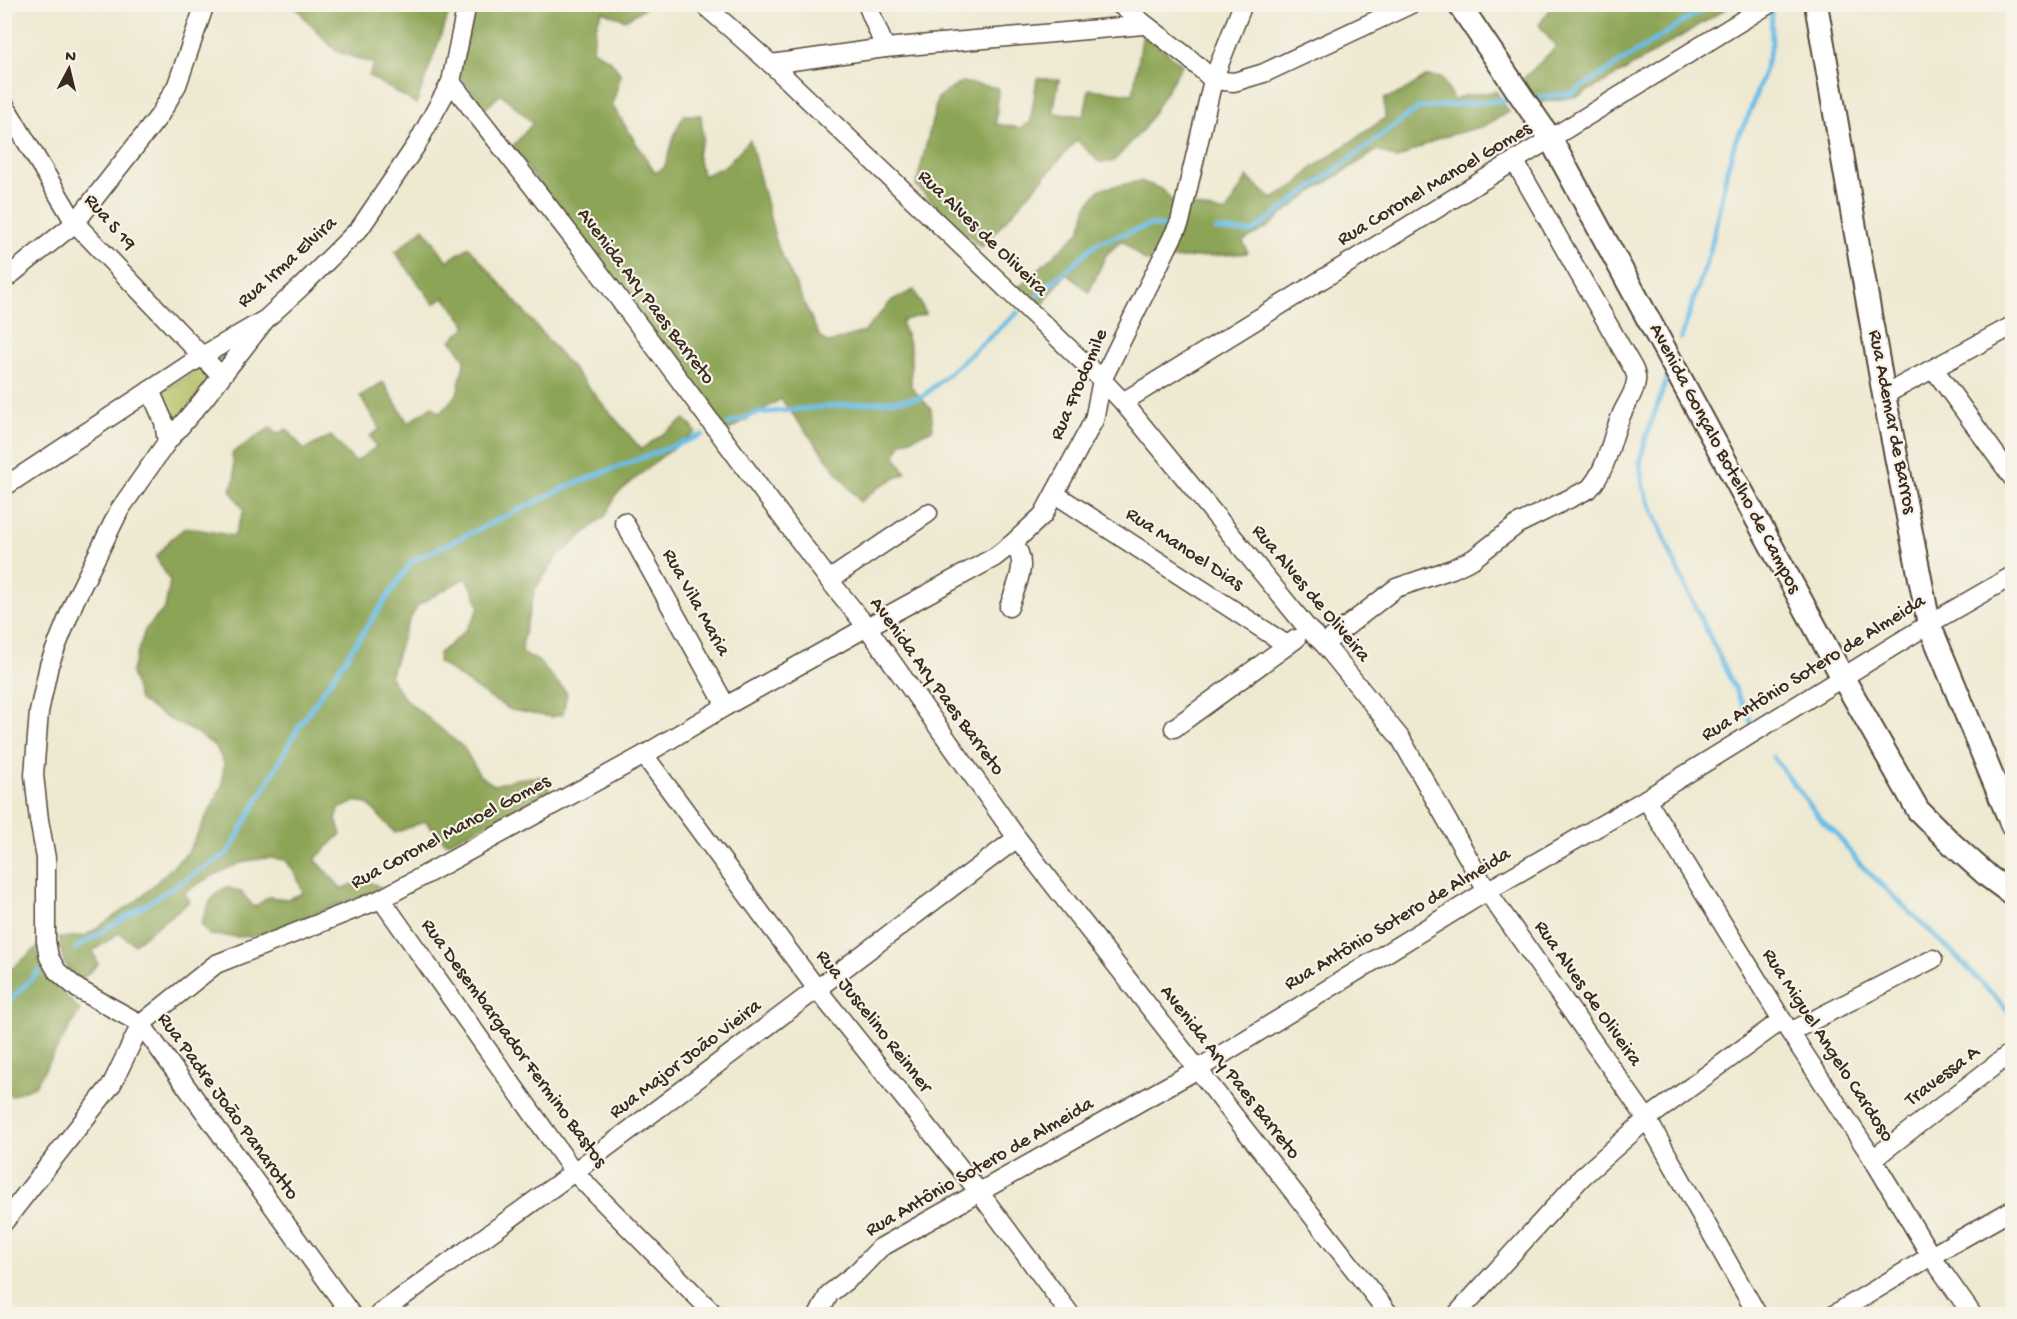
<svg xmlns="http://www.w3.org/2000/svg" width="2017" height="1319" font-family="'Gochi Hand',sans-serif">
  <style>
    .green { fill: #b1bc5e; stroke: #76733e; stroke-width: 1.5 }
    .forest { fill: #8ca455; stroke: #64673a; stroke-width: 1.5 }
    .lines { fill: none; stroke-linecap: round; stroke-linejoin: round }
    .stream { stroke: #6abde6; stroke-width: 5 }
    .minor-casing { stroke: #564739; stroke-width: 21 }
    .tertiary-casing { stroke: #564739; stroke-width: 26 }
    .minor { stroke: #fff; stroke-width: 18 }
    .tertiary { stroke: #fff; stroke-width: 22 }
    .labels { text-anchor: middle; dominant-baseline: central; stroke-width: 4.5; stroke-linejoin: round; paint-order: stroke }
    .street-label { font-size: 20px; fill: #3b2a1e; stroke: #f7f3e8 }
  </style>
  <rect width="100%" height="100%" fill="#f7f3e8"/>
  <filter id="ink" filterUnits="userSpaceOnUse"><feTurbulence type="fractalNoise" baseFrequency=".0167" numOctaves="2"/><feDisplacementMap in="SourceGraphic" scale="12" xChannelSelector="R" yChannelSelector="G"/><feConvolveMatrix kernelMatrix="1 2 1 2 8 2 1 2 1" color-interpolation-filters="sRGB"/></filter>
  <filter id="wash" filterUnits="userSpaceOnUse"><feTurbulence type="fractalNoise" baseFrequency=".008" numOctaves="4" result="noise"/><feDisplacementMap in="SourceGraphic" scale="24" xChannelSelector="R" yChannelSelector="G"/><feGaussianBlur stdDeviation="1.35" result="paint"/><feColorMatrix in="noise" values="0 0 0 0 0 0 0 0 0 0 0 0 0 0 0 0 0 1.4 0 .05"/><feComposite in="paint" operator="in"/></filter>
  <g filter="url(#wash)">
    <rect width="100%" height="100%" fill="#eee9d1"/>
    <path class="green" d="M242,343l-66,82 -6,-2 -11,-22 2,-9z"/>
    <g class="forest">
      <path d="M294,5h158l-36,99 -47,-28 5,-12 -38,-13 -27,-28z"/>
      <path d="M475,5h173v1l-23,14 -23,-9 -7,18 -2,21 18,11 10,14 -9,30 43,68 9,-5 13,-40 7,-13h17l2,24 -6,15 6,22 22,-10 25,-26 27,105 43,92 9,6 36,-12 27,-31 22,-10 12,24 -25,7 10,29v37l20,22 2,20 -32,14 -6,13 11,17 -24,12 -22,17 -79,-103 -57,34 -212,-286 21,-24 -32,-29 -16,15 -26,-34z"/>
      <path d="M1553,5h179l-108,66 -45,25 -43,7 -14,-23 34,-33 -17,-22z"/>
      <path d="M1143,32l39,33 -38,63 -31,34h-14l-22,-22 -96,108 -65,-62 22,-89 24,-15 36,6 -2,36 24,4 10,-5 7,-45 22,2 -6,33 31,3 5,-27 44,5z"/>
      <path d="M1427,76l15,2 12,23 9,-5 33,-5 13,21 -25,14 -45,12 -42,21 -19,-9 -59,37 -37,27 -14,13 -25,14 5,12 -103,8 -23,-21 -16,15 -17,37 -23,-19 -25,34 -24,-18 63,-58 7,-25 13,-17 40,-8 22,8 10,12 54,12 21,-36 25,22 24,-14 15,-16 74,-51 -1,-19 18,-7z"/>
      <path d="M424,228l23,33 22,-14 172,202 44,-30 11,13 -36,26 -44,37 -10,20 -49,42 -22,32 -12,49 -1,14 16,9 29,32 -4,21 -11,3 -41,-7 -24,-14 -49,-34 1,-9c18,-13 32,-25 40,-46l-5,-16 -9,-13 -47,27 -13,24 -15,48 14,21 60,50 16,28 14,9 22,-6 24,-3 10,14 -40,23 -64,30 -21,-22 -30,12 -26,-28 -13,-4 -17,8 -3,11 5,14 -26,25 27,30c18,-9 24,-10 40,-1l-123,47 -21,2 -29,-2 -8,-11c6,-16 9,-29 26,-37l14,5 13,15 15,-10 19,2 15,-6 -6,-16 -11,-17c-39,-8 -69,14 -102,32l6,9 -56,43 -15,-11 -26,18 5,13 -17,16c-17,-10 -20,-23 -22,-42l26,-2 53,-36 50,-48 34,-66 2,-23 -8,-16 -18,-13 -34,-18 -25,-16 -8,-27 14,-43 20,-22 5,-27 -14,-24 15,-18 15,-12 48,9 10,-26 -14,-20 5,-12 -3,-25 39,-26 6,7 10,-5 17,21 27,-14 24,26 21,-15 -6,-11 10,-7 -20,-33 23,-14 25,41 24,-17 8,7 17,-19 8,-35 -14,-19 16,-14 -23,-29 -10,7 -39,-52z"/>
      <path d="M38,947c-1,26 25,46 42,63l-45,76 -24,10 -6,-5v-117z"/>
    </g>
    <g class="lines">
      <g class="stream">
        <path d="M1529,98l42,-4 140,-90"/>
        <path d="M1216,230l36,2 166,-124 99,-9"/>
        <path d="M1038,295l59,-52 53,-18 22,3"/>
        <path d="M1681,338l29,-86 17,-82 9,-31 12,-22 18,-51 6,-23 -1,-32 -3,-4"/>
        <path d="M1669,373l-24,67 -5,24 3,23 36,86 74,153"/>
        <path d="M728,424l29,-11 164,-15 96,-85"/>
        <path d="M1773,757l50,65 13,11 23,30 100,96 53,56"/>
        <path d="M76,948l152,-95 72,-128 112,-164 161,-77 129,-49"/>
        <path d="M4,1006l35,-35"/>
      </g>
    </g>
  </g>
  <g filter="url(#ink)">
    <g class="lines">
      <defs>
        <g id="minor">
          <path d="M703,4l68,60 331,316 21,22 185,227 16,15 77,95 86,152 160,228 110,195"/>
          <path d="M867,4l18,44"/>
          <path d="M1119,4l71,55 23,21 21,2 30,-9 147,-69"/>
          <path d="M771,64l114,-16 258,-23"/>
          <path d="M451,82l133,170 245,328 38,47 150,211 372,476"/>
          <path d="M4,104l71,119 146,153"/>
          <path d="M4,280l71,-57 84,-107 18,-31 28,-81"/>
          <path d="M266,319l-63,81 -36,42 -47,67 -45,91 -26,65 -10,47 -5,63 5,45 7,38v83l3,16 8,14 21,18 63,35 210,290"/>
          <path d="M1934,369l78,108"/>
          <path d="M150,390l14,32 3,20"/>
          <path d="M1884,395l128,-69"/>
          <path d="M1123,402l646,-398"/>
          <path d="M4,487l198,-131 64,-37 36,-33 58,-58 57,-84 34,-62 16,-78"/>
          <path d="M1055,494l232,151"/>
          <path d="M624,522l102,184"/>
          <path d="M829,580l99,-67"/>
          <path d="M1009,607c7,-22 21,-44 4,-64"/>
          <path d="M1324,644l72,-56 56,-19 21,-10 45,-35 71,-35c19,-20 21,-49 32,-73 4,-11 14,-23 15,-35 1,-4 -1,-9 -3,-13l-118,-206"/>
          <path d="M1174,728l122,-89"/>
          <path d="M644,755l173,234 162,203 91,122"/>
          <path d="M1646,799l136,221 91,139 58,97 41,58"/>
          <path d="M381,899l193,273 140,142"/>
          <path d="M1790,1032l143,-73"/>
          <path d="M1873,1159l139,-107"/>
          <path d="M4,1222l108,-138 29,-60 75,-60 165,-65 263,-144 82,-49 141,-79 128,-70 18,-14 30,-28 51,-95 8,-40 78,-158 33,-142 30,-76"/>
          <path d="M379,1314l195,-142 443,-334"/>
          <path d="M819,1314l10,-20 28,-22 23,-24 318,-179 289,-178 159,-92 283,-175 83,-48"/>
          <path d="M1457,1314l125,-137 65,-58 135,-99"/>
          <path d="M1835,1314l96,-58 81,-46"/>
        </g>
        <g id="tertiary">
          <path d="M1459,4l92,136 292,538 75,132 34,34 37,33 23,17"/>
          <path d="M1816,4l68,391 45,229 83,201"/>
        </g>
      </defs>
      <use href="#minor" class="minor-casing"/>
      <use href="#tertiary" class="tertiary-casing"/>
      <use href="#minor" class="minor"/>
      <use href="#tertiary" class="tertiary"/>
    </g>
  </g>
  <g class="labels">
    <g class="street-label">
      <text transform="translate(1435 185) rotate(-31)">Rua Coronel Manoel Gomes</text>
      <text transform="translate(109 223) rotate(49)">Rua S 19</text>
      <text transform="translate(982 234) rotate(44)">Rua Alves de Oliveira</text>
      <text transform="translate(288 263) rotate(-42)">Rua Irma Elvira</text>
      <text transform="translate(645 297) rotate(53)">Avenida Ary Paes Barreto</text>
      <text transform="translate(1080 385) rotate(-67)">Rua Frodomile</text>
      <text transform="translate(1891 422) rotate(79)">Rua Ademar de Barros</text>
      <text transform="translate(1724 459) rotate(62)">Avenida Gonçalo Botelho de Campos</text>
      <text transform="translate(1184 550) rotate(33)">Rua Manoel Dias</text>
      <text transform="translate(1310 594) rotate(50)">Rua Alves de Oliveira</text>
      <text transform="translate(695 603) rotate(61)">Rua Vila Maria</text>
      <text transform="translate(1814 669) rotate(-32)">Rua Antônio Sotero de Almeida</text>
      <text transform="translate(936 687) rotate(54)">Avenida Ary Paes Barreto</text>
      <text transform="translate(451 833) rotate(-28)">Rua Coronel Manoel Gomes</text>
      <text transform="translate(1398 920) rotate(-31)">Rua Antônio Sotero de Almeida</text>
      <text transform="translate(1587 994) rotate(55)">Rua Alves de Oliveira</text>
      <text transform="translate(873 1022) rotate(52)">Rua Juscelino Reinner</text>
      <text transform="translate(513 1044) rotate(54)">Rua Desembargador Fermino Bastos</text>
      <text transform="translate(1827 1046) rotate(57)">Rua Miguel Angelo Cardoso</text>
      <text transform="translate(686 1060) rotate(-37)">Rua Major João Vieira</text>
      <text transform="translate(1229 1073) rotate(52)">Avenida Ary Paes Barreto</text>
      <text transform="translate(1943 1077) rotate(-37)">Travessa A</text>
      <text transform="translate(227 1107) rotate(54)">Rua Padre João Panarotto</text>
      <text transform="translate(980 1168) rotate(-30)">Rua Antônio Sotero de Almeida</text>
    </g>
  </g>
  <rect width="2017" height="1319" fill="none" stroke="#f7f3e8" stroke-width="24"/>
  <g transform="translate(69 69) rotate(7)" stroke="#f7f3e8" stroke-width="4.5" paint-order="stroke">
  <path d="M0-4.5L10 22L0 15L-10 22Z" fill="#3b2a1e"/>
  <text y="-9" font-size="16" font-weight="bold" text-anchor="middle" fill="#3b2a1e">N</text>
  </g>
</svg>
